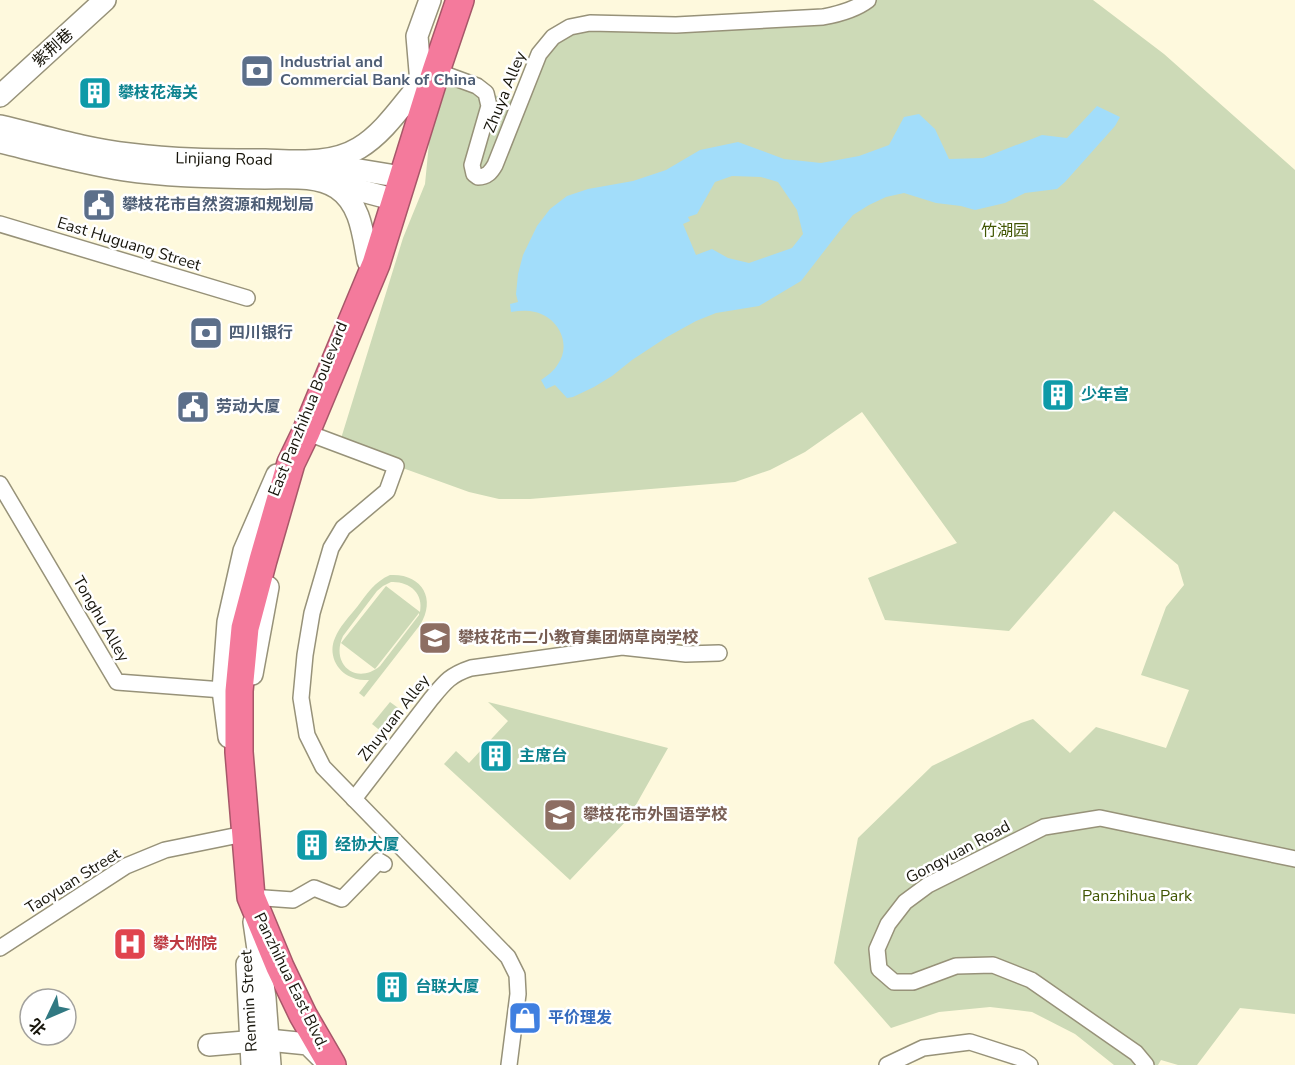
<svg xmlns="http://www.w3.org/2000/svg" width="1295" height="1065" font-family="'Nunito Sans','Noto Sans SC',sans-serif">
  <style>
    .green { fill: #cddab7; fill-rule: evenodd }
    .water { fill: #a2ddfa; fill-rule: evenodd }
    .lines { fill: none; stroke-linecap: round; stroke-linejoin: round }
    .street-casing { stroke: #979279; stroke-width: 18 }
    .secondary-casing { stroke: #979279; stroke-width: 24 }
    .highway-casing { stroke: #a75769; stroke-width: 30 }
    .street { stroke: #fff; stroke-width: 15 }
    .secondary { stroke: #fff; stroke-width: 21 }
    .highway { stroke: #f47a9c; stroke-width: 27 }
    .labels { text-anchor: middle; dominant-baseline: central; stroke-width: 5; stroke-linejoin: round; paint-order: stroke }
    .street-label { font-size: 16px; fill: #17150b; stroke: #fff }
    .service-label { font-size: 16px; font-weight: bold; fill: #4e5e75; stroke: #fff; text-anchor: start }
    .culture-label { font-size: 16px; font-weight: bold; fill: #0d838f; stroke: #fff; text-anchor: start }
    .park-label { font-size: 16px; fill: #415603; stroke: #fff }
    .education-label { font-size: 16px; font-weight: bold; fill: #785e54; stroke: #fff; text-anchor: start }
    .health-label { font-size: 16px; font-weight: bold; fill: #be3a42; stroke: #fff; text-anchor: start }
    .shop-label { font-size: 16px; font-weight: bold; fill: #366cbe; stroke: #fff; text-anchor: start }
  </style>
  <rect width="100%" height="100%" fill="#fef9dd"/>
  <g class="green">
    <path d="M868,0h225l71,54 131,116v844l-55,-6 -43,57h-19l-17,-5 -3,5h-44l-39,-31 -43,-22 -42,-5 -51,5 -48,16 -57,-65 24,-125 74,-72 89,-43 12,-4 37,34 26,-26 70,21 23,-58 -48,-15 25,-68 18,-22 -6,-20 -64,-54 -105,120 -124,-11 -17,-42 89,-35 -95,-131 -57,40 -35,18 -35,12 -205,17h-31l-30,-7 -130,-47 64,-207 22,-54 11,-113 50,22 34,9 19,-48 31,-27 253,-10z"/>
    <path d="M390,575c31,-2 47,23 30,50l-56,72 -5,-4 10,-13c-6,0 -12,0 -18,-3 -15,-6 -23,-24 -16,-39 4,-11 14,-21 22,-31 10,-13 17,-25 33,-32zM391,582c18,-1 33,11 29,30l-34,-26 -45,57 34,26 44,-56v2l-39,51c-24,20 -50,-2 -37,-30l34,-45 6,-5z"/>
    <path d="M390,702l11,8 -18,23 -11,-9z"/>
    <path d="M488,702l180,46 -40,71 -58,61 -126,-116 12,-13 13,12 39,-42z"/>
  </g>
  <path class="water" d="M1097,106l23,11 -5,9 -50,56 -8,7 -32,4 -20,10 -30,7 -14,-4 -25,-3 -32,-10 -18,4 -17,8 -16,10 -11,13 -41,53 -42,25 -43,7 -20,8 -29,16 -35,23 -20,16 -18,11 -21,10 -6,1 -12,-13 -9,4 -5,-9c6,-4 13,-9 17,-16 14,-20 0,-47 -23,-52 -8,-2 -16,-1 -24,0l-1,-8 8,-2 -2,-8 2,-20 5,-19 14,-29 13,-17 17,-13 21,-7 45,-8 33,-11 34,-20 38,-8 46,17 37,4 38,-7 30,-11 15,-28 15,-3 16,15 14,30 34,-1 59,-23 25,3zM732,176l29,1 17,5 19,28 6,24 -11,14 -43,15 -21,-5 -16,-9 -16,6 -13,-31 7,-3 -2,-4 9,-3 18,-32z"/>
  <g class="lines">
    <defs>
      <g id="street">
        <path d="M430,71h6l41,15 9,7 3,13 -17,59 2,9 4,3c9,0 13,-5 17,-12l44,-111 14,-17 17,-10 20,-4 86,2 147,-8c16,-3 32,-7 45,-17"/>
        <path d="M0,224l247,74"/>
        <path d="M300,430l96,36 -9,25 -44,37 -12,20 -19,65 -7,42 -4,43 6,37 16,32 185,190 9,18 1,19 -9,71"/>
        <path d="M0,484l117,198 106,8"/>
        <path d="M354,799l77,-100c14,-17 19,-24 40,-31l151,-21 64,7 33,-1"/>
        <path d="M251,897l42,3 21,-12 28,11 37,-38 5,3"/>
        <path d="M0,948l126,-82 39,-16 74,-15"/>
        <path d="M887,1065l36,-17 47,-6 50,16 10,7"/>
        <path d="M1146,1065l-10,-12 -105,-73 -38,-15 -37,1 -43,16h-19l-15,-13 -2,-20 11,-25 17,-22 23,-17 116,-58 56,-9 195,41"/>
      </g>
      <g id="secondary">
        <path d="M0,96l105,-96"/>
        <path d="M0,126c43,10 85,23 129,28 45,6 91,6 136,6 31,1 66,5 94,-12 25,-15 43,-43 62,-65l-4,-47 13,-36"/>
        <path d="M0,142c41,10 82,21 124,28 47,7 94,7 141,8 23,0 52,-3 72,10 24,16 26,47 31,73"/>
        <path d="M323,164l79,13"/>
        <path d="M332,183l64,17"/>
        <path d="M252,674l16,-87"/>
        <path d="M229,737l-6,-47 5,-68 16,-71 33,-76"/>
        <path d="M254,922l11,76 5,67"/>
        <path d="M247,964l5,101"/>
        <path d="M209,1045l59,-5 40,4 16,16"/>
      </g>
      <path id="highway" d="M332,1065l-29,-50 -23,-48 -29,-70 -12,-145v-61l6,-63 18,-68 28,-97 15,-31 70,-168 60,-193 24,-71"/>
    </defs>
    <use href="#street" class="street-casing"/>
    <use href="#secondary" class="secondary-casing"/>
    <use href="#highway" class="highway-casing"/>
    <use href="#street" class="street"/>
    <use href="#secondary" class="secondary"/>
    <use href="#highway" class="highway"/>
  </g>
  <defs>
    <symbol id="bank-square" viewBox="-11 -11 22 22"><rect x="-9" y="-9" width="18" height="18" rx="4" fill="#5c6f8a" stroke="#fff"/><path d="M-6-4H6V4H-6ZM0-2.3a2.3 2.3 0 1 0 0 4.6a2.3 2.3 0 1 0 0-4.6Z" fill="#fff"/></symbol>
    <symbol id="building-square" viewBox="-11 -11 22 22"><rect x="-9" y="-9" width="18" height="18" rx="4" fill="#0f9aa8" stroke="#fff"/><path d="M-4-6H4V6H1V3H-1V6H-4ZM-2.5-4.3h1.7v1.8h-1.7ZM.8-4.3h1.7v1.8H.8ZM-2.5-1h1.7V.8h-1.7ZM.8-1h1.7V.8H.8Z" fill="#fff"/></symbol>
    <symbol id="civic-square" viewBox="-11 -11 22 22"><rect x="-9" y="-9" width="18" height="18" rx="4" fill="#5c6f8a" stroke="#fff"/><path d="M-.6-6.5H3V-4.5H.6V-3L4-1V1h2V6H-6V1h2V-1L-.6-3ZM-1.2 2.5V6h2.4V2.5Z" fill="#fff"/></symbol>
    <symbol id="school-square" viewBox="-11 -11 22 22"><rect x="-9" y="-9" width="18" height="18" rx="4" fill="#8d6e63" stroke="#fff"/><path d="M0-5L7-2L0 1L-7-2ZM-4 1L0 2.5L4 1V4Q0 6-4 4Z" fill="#fff"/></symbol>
    <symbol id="hospital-square" viewBox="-11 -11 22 22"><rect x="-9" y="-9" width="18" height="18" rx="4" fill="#e0444e" stroke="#fff"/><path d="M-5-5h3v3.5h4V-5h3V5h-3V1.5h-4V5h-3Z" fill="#fff"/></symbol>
    <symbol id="shop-square" viewBox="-11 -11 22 22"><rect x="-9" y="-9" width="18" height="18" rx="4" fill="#3f7fe0" stroke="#fff"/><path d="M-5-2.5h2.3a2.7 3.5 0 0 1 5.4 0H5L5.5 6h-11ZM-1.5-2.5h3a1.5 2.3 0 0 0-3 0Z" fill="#fff"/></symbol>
  </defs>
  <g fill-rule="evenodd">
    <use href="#bank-square" x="238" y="52" width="38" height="38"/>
    <use href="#building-square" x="76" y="74" width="38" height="38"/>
    <use href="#civic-square" x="80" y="186" width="38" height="38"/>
    <use href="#bank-square" x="187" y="314" width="38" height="38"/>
    <use href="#building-square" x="1039" y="376" width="38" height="38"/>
    <use href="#civic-square" x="174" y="388" width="38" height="38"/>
    <use href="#school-square" x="416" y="619" width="38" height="38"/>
    <use href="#building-square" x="477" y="737" width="38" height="38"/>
    <use href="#school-square" x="541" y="796" width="38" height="38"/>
    <use href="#building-square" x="293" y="826" width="38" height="38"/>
    <use href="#hospital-square" x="111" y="925" width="38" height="38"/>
    <use href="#building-square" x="373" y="968" width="38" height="38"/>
    <use href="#shop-square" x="506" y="999" width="38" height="38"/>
  </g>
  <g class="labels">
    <g class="street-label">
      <text transform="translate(53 48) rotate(-42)">紫荆巷</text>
      <text transform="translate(505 92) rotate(-68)">Zhuya Alley</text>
      <text transform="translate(224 159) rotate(1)">Linjiang Road</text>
      <text transform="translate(129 244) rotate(17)">East Huguang Street</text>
      <text transform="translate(308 409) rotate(-68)">East Panzhihua Boulevard</text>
      <text transform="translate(101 619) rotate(60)">Tonghu Alley</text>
      <text transform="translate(394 718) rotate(-52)">Zhuyuan Alley</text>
      <text transform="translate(958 852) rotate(-28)">Gongyuan Road</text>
      <text transform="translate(73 881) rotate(-32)">Taoyuan Street</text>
      <text transform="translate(291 981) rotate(64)">Panzhihua East Blvd.</text>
      <text transform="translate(249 1001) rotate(-93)">Renmin Street</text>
    </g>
    <g class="service-label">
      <text x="280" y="62">Industrial and<tspan x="280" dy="18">Commercial Bank of China</tspan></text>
      <text x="122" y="205">攀枝花市自然资源和规划局</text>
      <text x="229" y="333">四川银行</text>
      <text x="216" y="407">劳动大厦</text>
    </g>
    <g class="culture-label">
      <text x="118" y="93">攀枝花海关</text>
      <text x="1081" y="395">少年宫</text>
      <text x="519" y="756">主席台</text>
      <text x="335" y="845">经协大厦</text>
      <text x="415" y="987">台联大厦</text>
    </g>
    <g class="park-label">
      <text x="1005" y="231">竹湖园</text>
      <text x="1137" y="896">Panzhihua Park</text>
    </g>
    <g class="education-label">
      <text x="458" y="638">攀枝花市二小教育集团炳草岗学校</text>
      <text x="583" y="815">攀枝花市外国语学校</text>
    </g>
    <g class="health-label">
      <text x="153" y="944">攀大附院</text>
    </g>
    <g class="shop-label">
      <text x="548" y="1018">平价理发</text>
    </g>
  </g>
  <g transform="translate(48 1017) rotate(226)"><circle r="28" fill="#ffffff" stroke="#a2a19d" stroke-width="1.5"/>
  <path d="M0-4.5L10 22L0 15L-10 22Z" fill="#317982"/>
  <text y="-9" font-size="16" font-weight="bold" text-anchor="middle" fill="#17150b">北</text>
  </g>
</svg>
